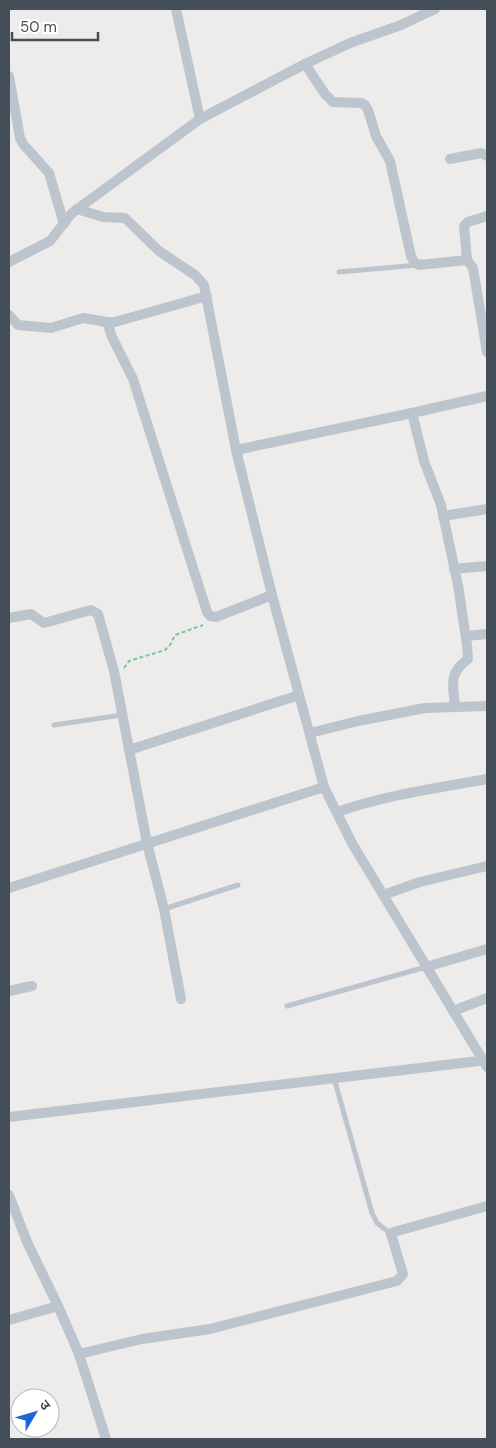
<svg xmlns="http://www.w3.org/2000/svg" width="496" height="1448" font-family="'DM Sans','Noto Sans Devanagari',sans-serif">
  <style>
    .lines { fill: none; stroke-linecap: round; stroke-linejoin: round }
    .path { stroke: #73c8a2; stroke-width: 2; stroke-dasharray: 4 2.5; stroke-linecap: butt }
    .service { stroke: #bcc5ce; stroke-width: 5 }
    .minor { stroke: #bcc5ce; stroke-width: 10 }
  </style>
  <rect width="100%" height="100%" fill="#eeebeb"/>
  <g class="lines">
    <path class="path" d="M124,668l5,-7 36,-11 5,-5 5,-10 28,-10"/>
    <g class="service">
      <path d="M339,272l79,-7"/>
      <path d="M54,725l68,-10"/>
      <path d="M164,909l74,-24"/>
      <path d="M287,1006l139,-39"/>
      <path d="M334,1078l38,135 5,10 14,11"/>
    </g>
    <g class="minor">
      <path d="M176,9l24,110"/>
      <path d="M305,64l20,30 8,8 28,1 4,2 3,5 8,26 14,25 21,95 3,6 5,3 48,-5 6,8 14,84"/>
      <path d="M9,76l11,62 3,6 26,29 15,51"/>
      <path d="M450,159l31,-6 6,3"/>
      <path d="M77,209l26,8 22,1 34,33 36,24 9,10 32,165 36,145 52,192 29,58 134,222"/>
      <path d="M467,260l-3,-34 4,-4 19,-6"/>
      <path d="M9,262l41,-21 22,-28 128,-94 105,-55 45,-21 51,-18 34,-16"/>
      <path d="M9,315l9,10 33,3 32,-10 24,4h8l92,-26"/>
      <path d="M107,322l5,15 21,42 74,233 3,4 6,1 56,-22"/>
      <path d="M412,413l12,48 17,44 17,80 9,60 1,14c-20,15 -15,25 -13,47"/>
      <path d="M236,450l176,-37 75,-17"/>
      <path d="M443,516l44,-7"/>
      <path d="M454,569l33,-3"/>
      <path d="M9,618l22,-4 13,9 47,-13 7,4 16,57 33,172 17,66 17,90"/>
      <path d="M466,636l21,-2"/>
      <path d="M310,733l48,-12 67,-13 62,-2"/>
      <path d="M129,750l170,-55"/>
      <path d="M337,812c48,-17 100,-24 150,-33"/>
      <path d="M9,888l315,-101"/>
      <path d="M383,895l37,-13 67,-16"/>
      <path d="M426,967l61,-18"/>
      <path d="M9,991l23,-5"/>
      <path d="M453,1011l34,-13"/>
      <path d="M9,1117l478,-57"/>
      <path d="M9,1195l18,47 31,64 21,48 27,85"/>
      <path d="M9,1320l49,-14"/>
      <path d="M79,1354l63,-15 68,-10 187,-48 6,-7 -12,-40 3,-2 93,-26"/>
    </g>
  </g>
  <rect width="496" height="1448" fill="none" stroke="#444e58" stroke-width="20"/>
  <g transform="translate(35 1413) rotate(52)"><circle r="24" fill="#ffffff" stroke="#b4b8bc"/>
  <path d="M0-4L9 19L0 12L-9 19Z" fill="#1e66d5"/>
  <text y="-8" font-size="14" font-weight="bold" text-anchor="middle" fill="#444e58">उ</text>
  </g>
  <path d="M12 32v8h86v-8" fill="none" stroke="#444e58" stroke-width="2.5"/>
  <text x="20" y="32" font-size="15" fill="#444e58" stroke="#ffffff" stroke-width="4" paint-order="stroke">50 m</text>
</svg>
